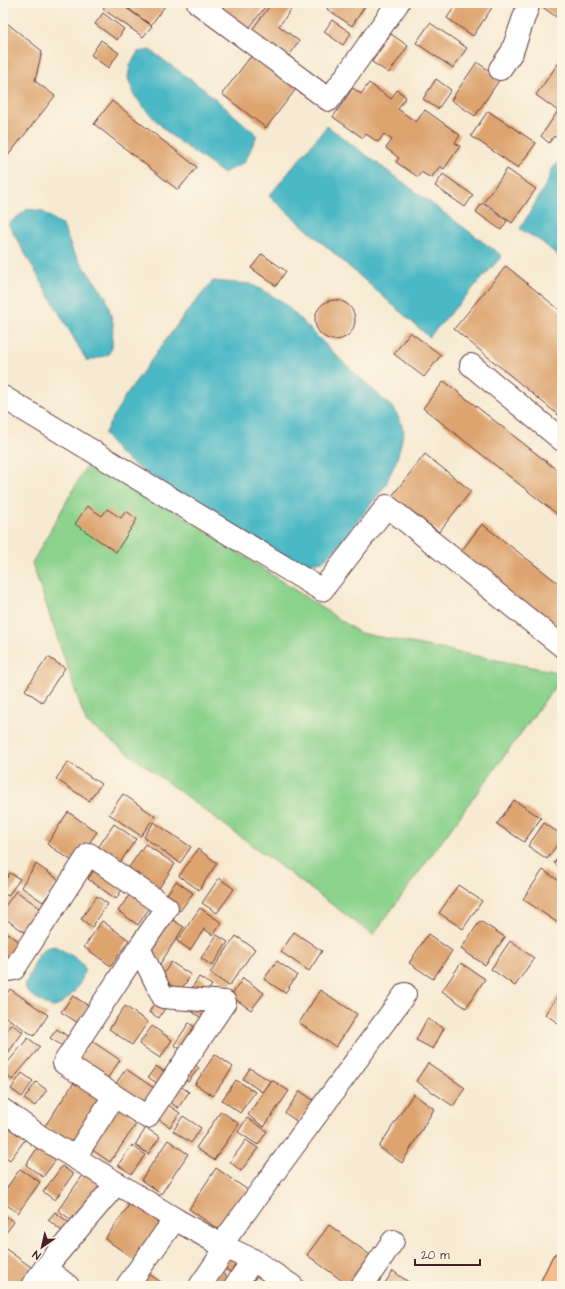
<svg xmlns="http://www.w3.org/2000/svg" width="565" height="1289" font-family="'Architects Daughter',sans-serif">
  <style>
    .green { fill: #8bd28c; stroke: #6a785c }
    .water { fill: #4bb8c5; stroke: #4a6c78 }
    .building { fill: #dda470 }
    .lines { fill: none; stroke-linecap: round; stroke-linejoin: round }
    .minor-casing { stroke: #643d44; stroke-width: 24 }
    .trunk-casing { stroke: #643d44; stroke-width: 24 }
    .minor { stroke: #fff; stroke-width: 22 }
    .trunk { stroke: #f9bc8a; stroke-width: 22 }
  </style>
  <rect width="100%" height="100%" fill="#fcf5e5"/>
  <filter id="ink" filterUnits="userSpaceOnUse"><feTurbulence type="fractalNoise" baseFrequency=".025" numOctaves="2"/><feDisplacementMap in="SourceGraphic" scale="8" xChannelSelector="R" yChannelSelector="G"/><feConvolveMatrix kernelMatrix="1 2 1 2 8 2 1 2 1" color-interpolation-filters="sRGB"/></filter>
  <filter id="wash" filterUnits="userSpaceOnUse"><feTurbulence type="fractalNoise" baseFrequency=".012" numOctaves="4" result="noise"/><feDisplacementMap in="SourceGraphic" scale="16" xChannelSelector="R" yChannelSelector="G"/><feGaussianBlur stdDeviation="0.9" result="paint"/><feColorMatrix in="noise" values="0 0 0 0 0 0 0 0 0 0 0 0 0 0 0 0 0 1.4 0 .05"/><feComposite in="paint" operator="in"/></filter>
  <g filter="url(#wash)">
    <rect width="100%" height="100%" fill="#f7ead2"/>
    <path class="green" d="M92,456l268,177 202,40v4l-189,258 -287,-213 -54,-159z"/>
    <g class="water">
      <path d="M150,50l56,41 51,44 -12,27 -22,11 -54,-39 -23,-24 -12,-15 -6,-17 2,-13 8,-13z"/>
      <path d="M327,126l175,130 -73,81 -160,-141z"/>
      <path d="M562,158v101l-20,-17 -22,-13 27,-46 5,-14z"/>
      <path d="M28,209l14,2 21,15 10,26 33,45 7,26 -1,24 -4,8 -21,6 -79,-137z"/>
      <path d="M213,281l38,3 32,18 64,64 48,44 9,21 -7,28 -12,27 -25,32 -22,29 -16,14 -21,4 -151,-88 -31,-24 -15,-19 21,-38 60,-82z"/>
      <path d="M54,946c7,3 24,12 29,19 7,11 -18,42 -30,42 -5,0 -23,-12 -26,-16 -1,-2 -1,-4 -2,-6l14,-31 7,-6z"/>
    </g>
    <g id="blocks">
      <g class="building">
        <path d="M107,3h12l33,23 -9,11 -40,-28z"/>
        <path d="M128,3h39l-16,22 -25,-18z"/>
        <path d="M227,3h41l-24,32 -26,-20z"/>
        <path d="M272,3h22l1,1 -16,22 20,15 -14,21 -37,-27z"/>
        <path d="M331,3h36l-15,23 -25,-17z"/>
        <path d="M457,3h38l-22,33 -26,-18z"/>
        <path d="M543,3h19v18l-21,-15z"/>
        <path d="M103,13l21,16 -7,11 -22,-16z"/>
        <path d="M3,20l39,31 -7,30 20,15 -52,66z"/>
        <path d="M332,20l19,13 -8,12 -19,-13z"/>
        <path d="M430,23l37,25 -14,20 -37,-25z"/>
        <path d="M391,34l17,12 -19,27 -17,-11z"/>
        <path d="M101,40l18,13 -11,15 -17,-13z"/>
        <path d="M255,51l44,34 -33,43 -44,-34z"/>
        <path d="M562,58v83l-8,-5 -5,7 -8,-7 17,-25 -22,-16z"/>
        <path d="M477,62l23,17 -25,37 -24,-16z"/>
        <path d="M436,79l15,11 -13,19 -15,-10z"/>
        <path d="M369,83l22,16 6,-9 9,7 -8,12 18,13 9,-12 35,25 -5,8 5,3 -16,23 -4,-3 -9,12 -10,-6 -3,5 -22,-15 3,-4 -13,-10 6,-8 -8,-6 -6,8 -12,-8 -3,4 -30,-21 20,-29 8,6z"/>
        <path d="M112,101l85,66 -19,23 -84,-66z"/>
        <path d="M488,111l48,32 -18,25 -47,-32z"/>
        <path d="M507,169l29,20 -24,34 -28,-21z"/>
        <path d="M443,174l30,21 -8,12 -30,-21z"/>
        <path d="M482,203l25,18 -6,9 -25,-18z"/>
        <path d="M262,254l24,17 -10,15 -25,-18z"/>
        <path d="M506,266l56,46v106l-108,-89z"/>
        <circle cx="335" cy="320" r="20"/>
        <path d="M410,332l31,23 -17,22 -30,-23z"/>
        <path d="M444,381l118,93v44l-139,-110z"/>
        <path d="M425,454l46,37 -32,41 -47,-36z"/>
        <path d="M87,506l15,10 5,-7 14,9 5,-7 11,8 -21,33 -41,-28z"/>
        <path d="M482,524l80,62v48l-103,-80z"/>
        <path d="M48,657l17,11 -23,34 -17,-12z"/>
        <path d="M68,762l33,22 -12,17 -33,-22z"/>
        <path d="M123,794l32,22 -14,20 -32,-22z"/>
        <path d="M514,800l27,18 -17,24 -27,-18z"/>
        <path d="M68,812l29,20 -22,31 -28,-19z"/>
        <path d="M154,822l37,25 -11,16 -36,-26z"/>
        <path d="M544,823l18,12v3l-15,21 -19,-13z"/>
        <path d="M114,824l22,15 -19,28 -22,-15z"/>
        <path d="M145,844l30,20 -20,30 -30,-21z"/>
        <path d="M198,849l19,14 -18,27 -20,-14z"/>
        <path d="M562,851v18l-8,-6z"/>
        <path d="M36,864l23,16 -16,22 -22,-15z"/>
        <path d="M97,866l28,19 -9,14 -28,-20z"/>
        <path d="M543,870l19,13v33l-4,7 -35,-24z"/>
        <path d="M10,873l10,6 -12,17 -5,-3v-10z"/>
        <path d="M219,878l15,11 -17,24 -15,-10z"/>
        <path d="M176,881l17,12 -13,18 -17,-11z"/>
        <path d="M458,885l24,16 -19,28 -24,-16z"/>
        <path d="M16,891l27,19 -16,24 -24,-17v-8z"/>
        <path d="M130,894l20,13 -12,18 -20,-14z"/>
        <path d="M97,896l11,8 -16,23 -11,-8z"/>
        <path d="M200,908l22,15 -9,12 -9,-6 -14,21 -13,-9z"/>
        <path d="M168,917l16,10 -24,37 -16,-11z"/>
        <path d="M102,921l27,19 -18,26 -27,-19z"/>
        <path d="M480,921l25,16 -20,28 -24,-16z"/>
        <path d="M5,932l17,11 -19,23v-32z"/>
        <path d="M294,932l28,19 -13,20 -28,-19z"/>
        <path d="M428,934l24,17 -19,28 -24,-16z"/>
        <path d="M217,935l11,7 -16,24 -11,-8z"/>
        <path d="M236,936l19,13 -26,37 -19,-13z"/>
        <path d="M510,941l24,17 -19,28 -24,-17z"/>
        <path d="M277,961l20,14 -12,18 -21,-14z"/>
        <path d="M171,962l20,13 -11,16 -19,-13z"/>
        <path d="M461,963l24,16 -19,29 -24,-17z"/>
        <path d="M199,977l13,8 -7,10 11,8 -12,17 -23,-16z"/>
        <path d="M243,978l21,15 -13,17 -20,-14z"/>
        <path d="M10,989l38,26 -14,21 -31,-21v-15z"/>
        <path d="M320,990l37,24 -21,33 -37,-24z"/>
        <path d="M562,990v36l-17,-12z"/>
        <path d="M73,996l16,10 -11,17 -17,-11z"/>
        <path d="M157,999l10,6 -8,13 -10,-6z"/>
        <path d="M125,1006l23,16 -16,23 -23,-16z"/>
        <path d="M427,1019l17,9 -11,21 -17,-9z"/>
        <path d="M189,1023l13,9 -15,21 -13,-8z"/>
        <path d="M11,1024l12,8 -18,25 -2,-1v-19z"/>
        <path d="M152,1026l20,14 -12,18 -21,-14z"/>
        <path d="M57,1029l13,9 -6,9 -14,-9z"/>
        <path d="M28,1038l12,9 -28,33 -9,-8v-4z"/>
        <path d="M89,1039l31,21 -17,25 -31,-22z"/>
        <path d="M215,1054l18,13 -20,29 -18,-12z"/>
        <path d="M180,1055l19,13 -11,14 -18,-13z"/>
        <path d="M428,1063l37,25 -12,18 -37,-25z"/>
        <path d="M156,1066l13,9 -8,11 -13,-9z"/>
        <path d="M250,1068l20,13 -8,11 -19,-13z"/>
        <path d="M126,1069l28,19 -12,18 -28,-20z"/>
        <path d="M22,1073l11,8 -11,16 -11,-8z"/>
        <path d="M236,1080l19,12 -15,21 -18,-13z"/>
        <path d="M272,1080l17,11 -25,36 -16,-12z"/>
        <path d="M75,1081l30,20 -30,45 -30,-20z"/>
        <path d="M36,1082l11,8 -12,16 -11,-7z"/>
        <path d="M177,1084l12,8 -11,16 -11,-8z"/>
        <path d="M300,1091l13,9 -15,22 -13,-9z"/>
        <path d="M413,1094l21,15 -32,54 -23,-16z"/>
        <path d="M114,1103l25,17 -29,42 -25,-17z"/>
        <path d="M165,1103l15,10 -10,14 -15,-10z"/>
        <path d="M221,1111l18,13 -25,36 -18,-12z"/>
        <path d="M183,1116l18,12 -10,15 -18,-12z"/>
        <path d="M247,1118l20,13 -9,14 -20,-13z"/>
        <path d="M3,1120l24,17 -17,23 -7,-5z"/>
        <path d="M146,1128l14,9 -12,17 -13,-9z"/>
        <path d="M168,1140l20,14 -27,40 -20,-14z"/>
        <path d="M246,1140l12,8 -17,23 -11,-9z"/>
        <path d="M40,1144l18,13 -15,20 -17,-12z"/>
        <path d="M132,1145l13,10 -13,19 -14,-9z"/>
        <path d="M62,1166l11,8 -18,26 -12,-8z"/>
        <path d="M216,1168l36,25 -27,41 -36,-25z"/>
        <path d="M20,1169l20,13 -22,31 -15,-11v-9z"/>
        <path d="M86,1171l21,15 -28,40 -21,-16z"/>
        <path d="M132,1201l31,22 -26,38 -32,-22z"/>
        <path d="M55,1212l17,13 -6,9 -18,-14z"/>
        <path d="M3,1214l11,8 -11,15z"/>
        <path d="M329,1225l41,30 -22,30 -41,-30z"/>
        <path d="M3,1247l28,20 -13,19h-15z"/>
        <path d="M232,1255l26,20 -9,11 -26,-19z"/>
        <path d="M217,1269l22,17h-25l-6,-5z"/>
        <path d="M393,1271l21,15h-31z"/>
        <path d="M146,1272l21,14h-30z"/>
      </g>
    </g>
  </g>
  <g filter="url(#ink)">
    <use href="#blocks" fill-opacity="0" stroke="#643d44" stroke-width="1"/>
    <g class="lines">
      <defs>
        <g id="minor">
          <path d="M198,3l131,97 69,-97"/>
          <path d="M500,69l12,-17 17,-49"/>
          <path d="M471,365l91,75"/>
          <path d="M3,397l319,193 65,-84 175,140"/>
          <path d="M3,971l11,-2 75,-115 78,54 -28,40 -75,115 83,54 78,-115 -62,-5 -24,-49"/>
          <path d="M3,1110l38,27 134,82 46,26 32,15 39,26"/>
          <path d="M75,1157l39,-61"/>
          <path d="M221,1245l184,-251"/>
          <path d="M45,1268l23,18"/>
          <path d="M32,1286l13,-18 72,-85"/>
          <path d="M127,1286l48,-67"/>
          <path d="M200,1286l26,-38"/>
          <path d="M235,1286l18,-26"/>
          <path d="M362,1286l31,-45"/>
        </g>
        <path id="trunk" d="M551,1286l11,-23"/>
      </defs>
      <use href="#minor" class="minor-casing"/>
      <use href="#trunk" class="trunk-casing"/>
      <use href="#minor" class="minor"/>
      <use href="#trunk" class="trunk"/>
    </g>
  </g>
  <rect width="565" height="1289" fill="none" stroke="#fcf5e5" stroke-width="16"/>
  <g transform="translate(42 1247) rotate(214)" stroke="#fcf5e5" stroke-width="3" paint-order="stroke">
  <path d="M0-3L7 15L0 10L-7 15Z" fill="#4a1f2b"/>
  <text y="-6" font-size="11" font-weight="bold" text-anchor="middle" fill="#4a1f2b">N</text>
  </g>
  <path d="M415 1259v6h65v-6" fill="none" stroke="#4a1f2b" stroke-width="2"/>
  <text x="421" y="1259" font-size="12" fill="#4a1f2b" stroke="#fcf5e5" stroke-width="3" paint-order="stroke">20 m</text>
</svg>
